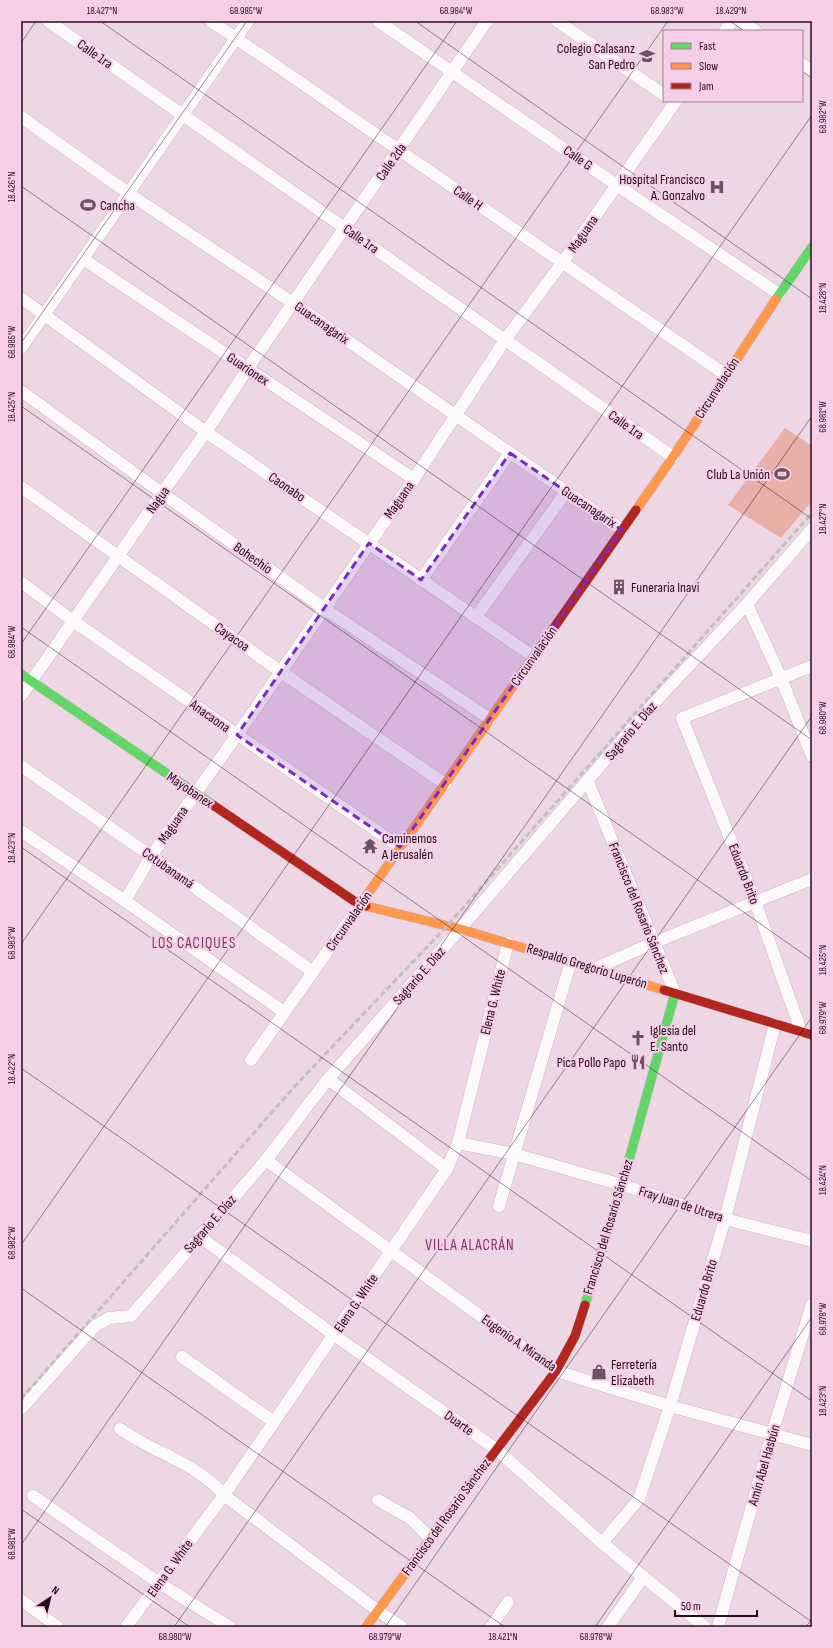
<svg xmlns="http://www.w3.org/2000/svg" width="833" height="1648" font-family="'Sofia Sans Condensed',sans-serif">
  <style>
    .green { fill: #e8b0a7 }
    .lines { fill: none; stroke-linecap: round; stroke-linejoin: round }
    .street-casing { stroke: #cbb3c2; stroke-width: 13 }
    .fast-casing { stroke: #cbb3c2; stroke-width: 10 }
    .slow-casing { stroke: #cbb3c2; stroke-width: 10 }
    .jam-casing { stroke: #cbb3c2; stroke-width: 10 }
    .street { stroke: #fcf9fb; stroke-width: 12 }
    .fast { stroke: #63d668; stroke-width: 9 }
    .slow { stroke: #ff974d; stroke-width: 9 }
    .jam { stroke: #b3261e; stroke-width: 9 }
    .rail { stroke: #c4bec1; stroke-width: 3; stroke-dasharray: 6 3; stroke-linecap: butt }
    .marked { fill: #7b2cbf; fill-opacity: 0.2; stroke: #7b2cbf; stroke-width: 3; stroke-dasharray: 8 5; stroke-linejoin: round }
    .ticks { fill: none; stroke: #240c1c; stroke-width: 1; stroke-opacity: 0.45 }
    .labels { text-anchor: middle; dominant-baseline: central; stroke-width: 4; stroke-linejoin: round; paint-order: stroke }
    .poi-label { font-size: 14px; fill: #240c1c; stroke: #f7cee8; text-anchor: start }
    .street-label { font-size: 14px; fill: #240c1c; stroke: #f7cee8 }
    .neighbourhood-label { font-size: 15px; letter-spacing: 1px; fill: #753b63; stroke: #f7cee8 }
    .neatline { fill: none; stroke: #240c1c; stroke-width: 1.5 }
    .ticks-label { font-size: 10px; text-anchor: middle; fill: #240c1c }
  </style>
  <rect width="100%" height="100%" fill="#eed7e5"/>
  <path class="green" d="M785,428l27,18v55l-31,37 -53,-33z"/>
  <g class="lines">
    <defs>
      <g id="street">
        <path d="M48,21l625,436"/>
        <path d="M211,21l515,354"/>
        <path d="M378,21l240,165 161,108"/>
        <path d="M557,21l107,74"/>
        <path d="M741,21l15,10"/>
        <path d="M725,31l7,-10"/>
        <path d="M802,64l10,7"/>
        <path d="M21,117l107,76 165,110 329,227"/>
        <path d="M83,259l331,220"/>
        <path d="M21,298l185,134 328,225"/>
        <path d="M21,348l227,-327"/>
        <path d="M21,391l141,102 163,116 165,110"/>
        <path d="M21,487l260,185 164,112"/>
        <path d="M421,580l89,-127"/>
        <path d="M21,582l52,39 327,226"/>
        <path d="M747,604l34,74 31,78"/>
        <path d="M476,617l90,-125"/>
        <path d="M21,696l141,-203 44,-61 42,-64 239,-347"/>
        <path d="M21,766l130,90 162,116"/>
        <path d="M588,782l87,211"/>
        <path d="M21,831l104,70 159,111"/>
        <path d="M125,901l26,-45 86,-121 177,-256 91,-139 57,-77 114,-162"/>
        <path d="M596,968l57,-25 159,-64"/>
        <path d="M801,1031l-46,-130 -73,-183 130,-52"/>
        <path d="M251,1060l109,-155"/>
        <path d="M328,1079l119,90"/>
        <path d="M458,1143l56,11 108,31 103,34 87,22"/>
        <path d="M266,1160l290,211 114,35 142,39"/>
        <path d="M499,1206l72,-245"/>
        <path d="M199,1236l135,99 162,114 106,94 103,84"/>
        <path d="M182,1357l92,65"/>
        <path d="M21,1409l74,-83 14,-8 22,-2 135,-156 62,-81 132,-150 194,-226 93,-99 65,-75"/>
        <path d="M120,1429c9,6 19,12 29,17 27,14 54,25 75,49l154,116 24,16"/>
        <path d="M33,1496l126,87 71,44"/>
        <path d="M378,1500l32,18 20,20"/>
        <path d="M602,1543l37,-44 31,-93 55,-187 50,-195"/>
        <path d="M21,1600l37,27"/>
        <path d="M126,1627l98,-132 223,-326 11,-26 50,-200"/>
        <path d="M491,1627l17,-25"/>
        <path d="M608,1627l35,-50"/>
        <path d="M718,1627l54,-193 40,-130"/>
      </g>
      <g id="fast">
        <path d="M776,299l36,-52"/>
        <path d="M21,674l192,131"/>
        <path d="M585,1305l37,-120 53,-192"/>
      </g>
      <g id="slow">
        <path d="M636,510l37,-53 103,-158"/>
        <path d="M360,905l156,-223"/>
        <path d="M366,906l94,23 204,61"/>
        <path d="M366,1627l103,-141"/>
      </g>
      <g id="jam">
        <path d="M516,682l120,-172"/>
        <path d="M213,805l147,100 6,1"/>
        <path d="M664,990l148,45"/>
        <path d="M469,1486l87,-115 19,-35 10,-31"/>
      </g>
    </defs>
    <use href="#street" class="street-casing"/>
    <use href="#fast" class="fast-casing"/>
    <use href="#slow" class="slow-casing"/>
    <use href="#jam" class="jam-casing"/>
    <use href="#street" class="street"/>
    <use href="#fast" class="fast"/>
    <use href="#slow" class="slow"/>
    <use href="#jam" class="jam"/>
    <path class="rail" d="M21,1399l274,-313 152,-160 365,-413"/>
  </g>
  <path class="marked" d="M510,453l112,77 -222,317 -163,-112 132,-192 52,37z"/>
  <path class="ticks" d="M100,21l712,498M415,21l397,278M730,21l14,10M21,43l15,-22M802,71l10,7M21,186l791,554M21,343l226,-322M21,406l791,554M21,627l791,554M21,644l436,-623M21,847l791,554M21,944l647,-923M21,1068l791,554M21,1245l791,-1130M21,1288l484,339M21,1509l169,118M21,1545l791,-1129M174,1627l638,-911M385,1627l427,-610M595,1627l217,-310M806,1627l6,-9"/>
  <defs>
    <symbol id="school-bare" viewBox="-9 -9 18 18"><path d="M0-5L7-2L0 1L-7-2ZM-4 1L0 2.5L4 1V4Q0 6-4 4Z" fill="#6b5362" stroke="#f7cee8" stroke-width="2.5" paint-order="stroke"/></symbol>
    <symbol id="hospital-bare" viewBox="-9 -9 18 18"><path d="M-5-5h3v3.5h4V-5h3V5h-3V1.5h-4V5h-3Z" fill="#6b5362" stroke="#f7cee8" stroke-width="2.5" paint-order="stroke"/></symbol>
    <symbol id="stadium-bare" viewBox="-9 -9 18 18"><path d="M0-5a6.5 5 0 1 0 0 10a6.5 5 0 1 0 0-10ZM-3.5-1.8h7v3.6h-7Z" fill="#6b5362" stroke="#f7cee8" stroke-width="2.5" paint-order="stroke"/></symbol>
    <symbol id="building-bare" viewBox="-9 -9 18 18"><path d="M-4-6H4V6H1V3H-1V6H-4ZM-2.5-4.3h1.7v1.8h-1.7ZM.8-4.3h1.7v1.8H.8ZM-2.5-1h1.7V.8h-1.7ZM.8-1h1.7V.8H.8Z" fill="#6b5362" stroke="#f7cee8" stroke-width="2.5" paint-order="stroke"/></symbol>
    <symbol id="temple-bare" viewBox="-9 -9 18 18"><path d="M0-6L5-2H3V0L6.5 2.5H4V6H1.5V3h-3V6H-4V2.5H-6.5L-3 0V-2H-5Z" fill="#6b5362" stroke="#f7cee8" stroke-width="2.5" paint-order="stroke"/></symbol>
    <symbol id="church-bare" viewBox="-9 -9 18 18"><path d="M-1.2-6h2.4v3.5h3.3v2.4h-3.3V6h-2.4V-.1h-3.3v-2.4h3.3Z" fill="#6b5362" stroke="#f7cee8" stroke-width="2.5" paint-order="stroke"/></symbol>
    <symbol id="restaurant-bare" viewBox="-9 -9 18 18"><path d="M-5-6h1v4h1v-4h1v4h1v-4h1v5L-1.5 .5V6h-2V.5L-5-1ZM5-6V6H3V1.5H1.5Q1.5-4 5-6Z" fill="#6b5362" stroke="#f7cee8" stroke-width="2.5" paint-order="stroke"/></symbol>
    <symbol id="shop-bare" viewBox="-9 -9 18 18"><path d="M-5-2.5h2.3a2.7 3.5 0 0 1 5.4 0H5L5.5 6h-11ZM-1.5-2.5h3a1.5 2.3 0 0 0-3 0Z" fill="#6b5362" stroke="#f7cee8" stroke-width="2.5" paint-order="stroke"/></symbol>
  </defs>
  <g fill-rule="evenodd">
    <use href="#school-bare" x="636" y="45" width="22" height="22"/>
    <use href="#hospital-bare" x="706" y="176" width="22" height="22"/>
    <use href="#stadium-bare" x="77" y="194" width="22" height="22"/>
    <use href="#stadium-bare" x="771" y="463" width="22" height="22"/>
    <use href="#building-bare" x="608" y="576" width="22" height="22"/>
    <use href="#temple-bare" x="359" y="835" width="22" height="22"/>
    <use href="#church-bare" x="627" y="1027" width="22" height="22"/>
    <use href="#restaurant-bare" x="627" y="1051" width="22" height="22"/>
    <use href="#shop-bare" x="588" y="1361" width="22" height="22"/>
  </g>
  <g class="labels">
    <g class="poi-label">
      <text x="635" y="48" text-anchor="end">Colegio Calasanz<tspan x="635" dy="16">San Pedro</tspan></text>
      <text x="705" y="179" text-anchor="end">Hospital Francisco<tspan x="705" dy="16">A. Gonzalvo</tspan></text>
      <text x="100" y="205">Cancha</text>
      <text x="770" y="474" text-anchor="end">Club La Unión</text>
      <text x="631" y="587">Funeraria Inavi</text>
      <text x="382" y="838">Caminemos<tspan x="382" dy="16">A Jerusalén</tspan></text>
      <text x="650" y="1030">Iglesia del<tspan x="650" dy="16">E. Santo</tspan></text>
      <text x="626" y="1062" text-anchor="end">Pica Pollo Papo</text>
      <text x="611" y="1364">Ferretería<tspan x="611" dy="16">Elizabeth</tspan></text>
    </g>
    <g class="street-label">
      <text transform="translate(95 54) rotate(35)">Calle 1ra</text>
      <text transform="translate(578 158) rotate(35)">Calle G</text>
      <text transform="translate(391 162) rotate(-55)">Calle 2da</text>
      <text transform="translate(468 198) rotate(35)">Calle H</text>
      <text transform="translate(583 234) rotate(-55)">Maguana</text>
      <text transform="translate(361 239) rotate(35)">Calle 1ra</text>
      <text transform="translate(322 323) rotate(35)">Guacanagarix</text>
      <text transform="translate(248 369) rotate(34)">Guarionex</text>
      <text transform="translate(717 388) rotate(-57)">Circunvalación</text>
      <text transform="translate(626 425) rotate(35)">Calle 1ra</text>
      <text transform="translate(287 487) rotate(34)">Caonabo</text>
      <text transform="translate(158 500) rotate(-55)">Nagua</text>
      <text transform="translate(399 500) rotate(-55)">Maguana</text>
      <text transform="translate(589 507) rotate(34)">Guacanagarix</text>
      <text transform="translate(253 558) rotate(35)">Bohechío</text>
      <text transform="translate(232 637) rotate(35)">Cayacoa</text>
      <text transform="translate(534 656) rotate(-55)">Circunvalación</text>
      <text transform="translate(210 716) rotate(35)">Anacaona</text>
      <text transform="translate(631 731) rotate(-50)">Sagrario E. Díaz</text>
      <text transform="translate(190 790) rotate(34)">Mayobanex</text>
      <text transform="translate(173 825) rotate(-55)">Maguana</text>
      <text transform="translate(168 868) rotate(35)">Cotubanamá</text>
      <text transform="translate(744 874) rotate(69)">Eduardo Brito</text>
      <text transform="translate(639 908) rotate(68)">Francisco del Rosario Sánchez</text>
      <text transform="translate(349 921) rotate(-55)">Circunvalación</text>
      <text transform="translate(587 966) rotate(17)">Respaldo Gregorio Luperón</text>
      <text transform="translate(419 976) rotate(-49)">Sagrario E. Díaz</text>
      <text transform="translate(493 1002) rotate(-76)">Elena G. White</text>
      <text transform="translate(681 1204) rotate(18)">Fray Juan de Utrera</text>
      <text transform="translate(210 1224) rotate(-49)">Sagrario E. Díaz</text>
      <text transform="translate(608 1227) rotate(-73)">Francisco del Rosario Sánchez</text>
      <text transform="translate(704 1290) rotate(-74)">Eduardo Brito</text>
      <text transform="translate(356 1303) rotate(-56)">Elena G. White</text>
      <text transform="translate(519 1343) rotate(35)">Eugenio A. Miranda</text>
      <text transform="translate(459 1423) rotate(35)">Duarte</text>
      <text transform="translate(764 1465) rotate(-74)">Amín Abel Hasbún</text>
      <text transform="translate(446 1517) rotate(-54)">Francisco del Rosario Sánchez</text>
      <text transform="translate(170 1568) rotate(-54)">Elena G. White</text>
    </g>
    <g class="neighbourhood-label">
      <text x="194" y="943">LOS CACIQUES</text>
      <text x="470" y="1245">VILLA ALACRÁN</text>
    </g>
  </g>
  <rect width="833" height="1648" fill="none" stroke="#f7cee8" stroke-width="44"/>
  <rect x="663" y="30" width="140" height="72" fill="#f7cee8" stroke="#a38096"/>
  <rect x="671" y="43" width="20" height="6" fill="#63d668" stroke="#a38096"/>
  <text x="699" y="50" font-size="12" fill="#240c1c">Fast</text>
  <rect x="671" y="63" width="20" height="6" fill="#ff974d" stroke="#a38096"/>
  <text x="699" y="70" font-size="12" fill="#240c1c">Slow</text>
  <rect x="671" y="83" width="20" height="6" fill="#b3261e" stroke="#a38096"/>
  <text x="699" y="90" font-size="12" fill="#240c1c">Jam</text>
  <g transform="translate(50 1598) rotate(35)" stroke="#f7cee8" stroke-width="3" paint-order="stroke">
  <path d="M0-3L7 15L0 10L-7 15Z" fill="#240c1c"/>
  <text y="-6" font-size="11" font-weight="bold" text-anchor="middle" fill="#240c1c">N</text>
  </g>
  <path d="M675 1610v6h82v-6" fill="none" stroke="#240c1c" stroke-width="2"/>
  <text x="681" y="1610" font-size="12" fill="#240c1c" stroke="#f7cee8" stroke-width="3" paint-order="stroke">50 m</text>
  <rect x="22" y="22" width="789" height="1604" class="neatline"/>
  <g class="ticks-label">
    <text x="102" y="14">18.427°N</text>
    <text x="246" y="14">68.985°W</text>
    <text x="456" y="14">68.984°W</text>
    <text x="667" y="14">68.983°W</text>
    <text x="731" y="14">18.429°N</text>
    <text transform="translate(822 117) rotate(-90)" y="4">68.982°W</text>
    <text transform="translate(11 187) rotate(-90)" y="4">18.426°N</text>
    <text transform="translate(822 298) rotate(-90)" y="4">18.428°N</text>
    <text transform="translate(11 342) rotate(-90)" y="4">68.985°W</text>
    <text transform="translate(11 407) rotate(-90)" y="4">18.425°N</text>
    <text transform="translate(822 417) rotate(-90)" y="4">68.981°W</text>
    <text transform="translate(822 519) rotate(-90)" y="4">18.427°N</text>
    <text transform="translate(11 642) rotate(-90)" y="4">68.984°W</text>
    <text transform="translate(822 718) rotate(-90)" y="4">68.980°W</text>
    <text transform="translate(11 848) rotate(-90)" y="4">18.423°N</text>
    <text transform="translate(11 943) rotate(-90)" y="4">68.983°W</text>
    <text transform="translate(822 960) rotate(-90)" y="4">18.425°N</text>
    <text transform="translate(822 1018) rotate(-90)" y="4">68.979°W</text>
    <text transform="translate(11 1069) rotate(-90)" y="4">18.422°N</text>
    <text transform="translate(822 1180) rotate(-90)" y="4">18.424°N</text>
    <text transform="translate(11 1243) rotate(-90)" y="4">68.982°W</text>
    <text transform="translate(822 1319) rotate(-90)" y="4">68.978°W</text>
    <text transform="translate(822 1401) rotate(-90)" y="4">18.423°N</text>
    <text transform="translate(11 1544) rotate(-90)" y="4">68.981°W</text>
    <text x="175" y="1640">68.980°W</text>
    <text x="385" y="1640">68.979°W</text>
    <text x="503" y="1640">18.421°N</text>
    <text x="596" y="1640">68.978°W</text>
  </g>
</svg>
